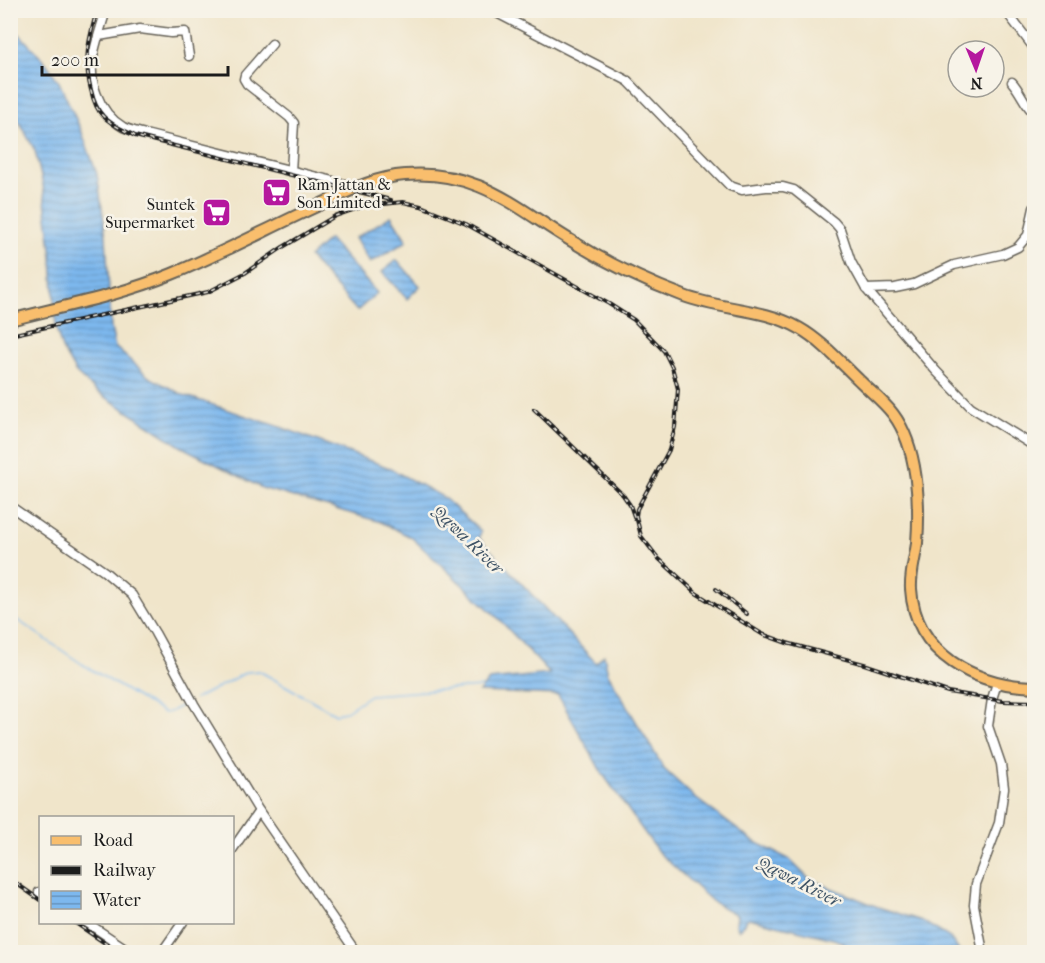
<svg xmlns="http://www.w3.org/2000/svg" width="1045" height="963" font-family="'IM FELL French Canon',serif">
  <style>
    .water { fill: url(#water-rules); stroke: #4c6a85; stroke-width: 1.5 }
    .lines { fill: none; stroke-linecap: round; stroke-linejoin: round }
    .stream { stroke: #7db8ee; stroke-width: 1.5 }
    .minor-casing { stroke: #666259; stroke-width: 11 }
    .major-casing { stroke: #666259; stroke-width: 14 }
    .minor { stroke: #fff; stroke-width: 8 }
    .major { stroke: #f9be6d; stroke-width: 10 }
    .rail-casing { stroke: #1c1c1c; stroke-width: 4 }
    .rail { stroke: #f7f3e8; stroke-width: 1.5; stroke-dasharray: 4.5; stroke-linecap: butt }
    .labels { text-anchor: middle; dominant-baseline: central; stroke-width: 5; stroke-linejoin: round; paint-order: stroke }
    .poi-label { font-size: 16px; fill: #1c1c1c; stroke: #f7f3e8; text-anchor: start }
    .water-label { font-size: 18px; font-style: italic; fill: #3e5366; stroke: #f7f3e8 }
  </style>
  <defs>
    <pattern id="water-rules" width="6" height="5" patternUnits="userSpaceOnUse" patternTransform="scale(1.5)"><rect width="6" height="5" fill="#7db8ee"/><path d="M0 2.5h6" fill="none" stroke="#6695c0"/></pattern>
  </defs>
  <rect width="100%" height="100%" fill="#f7f3e8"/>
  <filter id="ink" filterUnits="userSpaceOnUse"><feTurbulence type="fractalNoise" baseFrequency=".0167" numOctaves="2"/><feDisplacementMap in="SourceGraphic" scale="12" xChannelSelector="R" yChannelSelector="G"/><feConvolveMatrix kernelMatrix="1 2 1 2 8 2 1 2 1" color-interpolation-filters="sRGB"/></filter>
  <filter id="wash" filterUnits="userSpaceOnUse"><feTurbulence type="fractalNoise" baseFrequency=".008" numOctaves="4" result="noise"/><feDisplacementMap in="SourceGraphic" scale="24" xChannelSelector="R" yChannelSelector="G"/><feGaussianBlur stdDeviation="1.35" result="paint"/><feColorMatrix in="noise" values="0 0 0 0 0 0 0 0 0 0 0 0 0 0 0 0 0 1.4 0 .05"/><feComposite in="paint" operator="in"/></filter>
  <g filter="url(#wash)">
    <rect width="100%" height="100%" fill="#f0e5ca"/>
    <g class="water">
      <path d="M10,24l36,39 13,19 22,48 16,44 9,62 5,92 4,19 34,30 34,18 100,33 104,39 56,30 38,34 -2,7 117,125 8,-8 4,19 56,95 30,28 59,44 36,18 20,20 69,28 44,14 28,17 10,14h-112l-4,-9 -10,-4 -86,-21 -9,12 -3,-6 1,-9 -24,-13 -54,-49 -57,-80 -44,-78 -79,-3 10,-12 61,-6 -51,-55 -88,-82 -30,-15 -119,-34 -80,-41 -86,-56 -20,-18 -14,-24 -6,-21 -4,-71 -9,-72 -8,-34 -16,-30 -8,-11z"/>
      <path d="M391,216l16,25 -37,22 -15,-25z"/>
      <path d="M329,239l48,54 -20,18 -48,-54z"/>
      <path d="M397,260l23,26 -13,13 -25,-27z"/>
    </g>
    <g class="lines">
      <g class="stream">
        <path d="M10,615l72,49 82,49 6,-1 18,-10"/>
        <path d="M195,699l52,-27 12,-1 77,43 9,-2 25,-17 111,-8"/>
      </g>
    </g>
  </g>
  <g filter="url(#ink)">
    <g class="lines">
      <defs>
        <g id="minor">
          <path d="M106,10c-4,14 -9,28 -12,42 -7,27 4,60 29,75 6,3 15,5 22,7l212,53"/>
          <path d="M491,10l137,71 102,105 12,4 24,-3h17l11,3 40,32 6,7 11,33 15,27 70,82 35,36 63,39"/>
          <path d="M1005,10l29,38"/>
          <path d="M99,36l41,-7 31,4 14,-1 4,24"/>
          <path d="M272,44l-27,31 -1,4 3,5 42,33 5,6 -3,48"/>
          <path d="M1012,82c9,10 12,22 22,31"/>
          <path d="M866,289l29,-1 19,-4 40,-19 49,-11 15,-7 10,-12 6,-27"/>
          <path d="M10,506l95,66 27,23 23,38 39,71 65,107 97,141"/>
          <path d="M232,850l27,-39"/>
          <path d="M39,892l1,1"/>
          <path d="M86,922l45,30"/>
          <path d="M162,952l21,-30"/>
          <path d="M983,952l-9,-47 2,-21 23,-61 5,-35 -3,-24 -13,-38 4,-27 5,-16"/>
        </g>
        <path id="major" d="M10,320c54,-14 111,-25 162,-46 49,-20 97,-46 145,-68 28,-13 57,-29 88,-31 74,-6 112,34 170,68 34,21 72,39 109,53 37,14 80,12 115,32 23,13 42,35 61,53 11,11 24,21 33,33 25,33 27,89 24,129 -2,16 -7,30 -6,46 4,66 65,96 123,98"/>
      </defs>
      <use href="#minor" class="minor-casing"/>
      <use href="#major" class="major-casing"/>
      <use href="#minor" class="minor"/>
      <use href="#major" class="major"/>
      <defs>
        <g id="rail">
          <path d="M97,10c-8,30 -14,49 -6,80 2,9 5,19 12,26 8,9 21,14 32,20l256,64"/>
          <path d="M10,335l198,-43 37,-19 38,-26 52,-31 29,-10 39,-4 18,4 45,18 143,80 25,16 30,31 8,16 6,22 -3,38 -6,23 -32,59 -1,7 5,20 17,22 38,35 66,41 25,9 77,21 84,28 55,9 31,1"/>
          <path d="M534,409l89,86 7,10 5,14"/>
          <path d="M716,589l31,25"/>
          <path d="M10,879l30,21"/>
          <path d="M74,922l44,30"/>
        </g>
      </defs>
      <use href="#rail" class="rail-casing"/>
      <use href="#rail" class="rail"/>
    </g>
  </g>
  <defs>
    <symbol id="supermarket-square" viewBox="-11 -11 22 22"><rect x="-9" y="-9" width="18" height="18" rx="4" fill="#b5179e" stroke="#f7f3e8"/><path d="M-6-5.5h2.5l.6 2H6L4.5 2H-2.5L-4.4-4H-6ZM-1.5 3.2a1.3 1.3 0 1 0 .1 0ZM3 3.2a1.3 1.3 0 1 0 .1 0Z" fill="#fff"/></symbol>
  </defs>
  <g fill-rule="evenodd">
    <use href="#supermarket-square" x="260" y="176" width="33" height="33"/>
    <use href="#supermarket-square" x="200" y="196" width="33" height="33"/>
  </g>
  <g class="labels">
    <g class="poi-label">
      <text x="297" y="184">Ram Jattan &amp;<tspan x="297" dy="18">Son Limited</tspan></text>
      <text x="195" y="204" text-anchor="end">Suntek<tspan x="195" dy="18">Supermarket</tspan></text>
    </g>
    <g class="water-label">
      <text transform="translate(468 540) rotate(44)">Qawa River</text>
      <text transform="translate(799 882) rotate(27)">Qawa River</text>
    </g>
  </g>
  <rect width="1045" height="963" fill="none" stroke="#f7f3e8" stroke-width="36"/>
  <rect x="39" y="816" width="195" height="108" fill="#f7f3e8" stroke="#9f9d96" stroke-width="1.5"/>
  <rect x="51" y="836" width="30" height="9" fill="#f9be6d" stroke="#9f9d96" stroke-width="1.5"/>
  <text x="93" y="846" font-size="18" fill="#1c1c1c">Road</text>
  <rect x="51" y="866" width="30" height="9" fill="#1c1c1c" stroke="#9f9d96" stroke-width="1.5"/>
  <text x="93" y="876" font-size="18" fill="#1c1c1c">Railway</text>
  <rect x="51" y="891" width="30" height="18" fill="url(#water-rules)" stroke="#9f9d96" stroke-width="1.5"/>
  <text x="93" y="906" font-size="18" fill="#1c1c1c">Water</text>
  <g transform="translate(976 69) rotate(178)"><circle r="28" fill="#f7f3e8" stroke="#9f9d96" stroke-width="1.5"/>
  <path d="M0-4.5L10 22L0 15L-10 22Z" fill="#b5179e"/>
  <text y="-9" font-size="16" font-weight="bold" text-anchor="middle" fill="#1c1c1c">N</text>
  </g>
  <path d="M42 66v9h186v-9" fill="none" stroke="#1c1c1c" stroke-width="3"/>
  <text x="51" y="66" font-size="18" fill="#1c1c1c" stroke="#f7f3e8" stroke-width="4.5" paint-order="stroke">200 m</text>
</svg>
